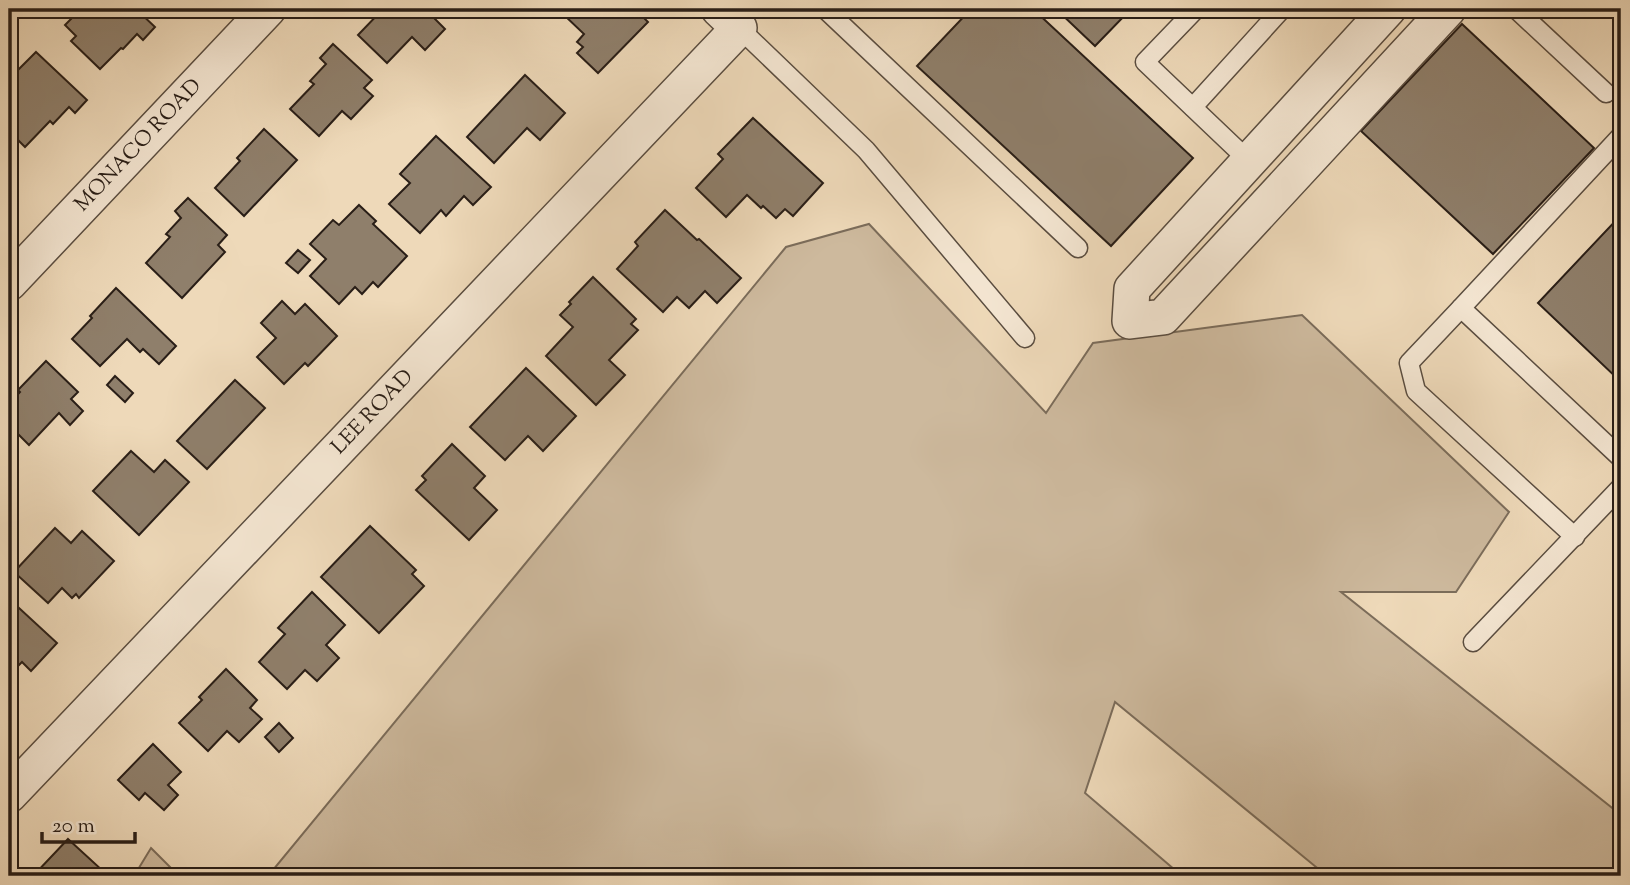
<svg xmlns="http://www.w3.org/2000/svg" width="1630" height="885" font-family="'Sorts Mill Goudy',serif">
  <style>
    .green { fill: #cdb99d; stroke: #7b6c5a; stroke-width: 2 }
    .building { fill: #8f7f6b; stroke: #291e17; stroke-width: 2 }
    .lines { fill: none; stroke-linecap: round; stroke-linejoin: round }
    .service-casing { stroke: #5a4d40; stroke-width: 21 }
    .minor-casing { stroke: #5a4d40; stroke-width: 38 }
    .service { stroke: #f4e6d2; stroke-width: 18 }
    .minor { stroke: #f4e6d2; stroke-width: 35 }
    .labels { text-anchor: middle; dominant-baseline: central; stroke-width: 7; stroke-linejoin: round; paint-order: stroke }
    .street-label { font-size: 21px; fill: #291e17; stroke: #f4e6d2 }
  </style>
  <rect width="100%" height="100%" fill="#eed9b9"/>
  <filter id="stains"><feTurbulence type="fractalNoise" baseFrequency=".00286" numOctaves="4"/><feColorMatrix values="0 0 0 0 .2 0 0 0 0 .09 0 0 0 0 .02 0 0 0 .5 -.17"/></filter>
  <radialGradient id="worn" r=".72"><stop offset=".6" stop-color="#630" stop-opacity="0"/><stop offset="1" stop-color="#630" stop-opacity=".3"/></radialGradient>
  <g class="green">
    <path d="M869,224l177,189 47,-70 209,-28 207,197 -53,80h-115l280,223v51l-7,10h-287l-212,-174 -30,91 97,83h-914l518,-629z"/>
    <path d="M151,848l28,28h-45z"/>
  </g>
  <g class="building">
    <path d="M78,9h58l19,18 -12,13 -6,-6 -14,15 -2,-1 -21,21 -29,-28 5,-5 -11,-11 12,-12 -2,-2z"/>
    <path d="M383,9h56l-7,7 13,13 -20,21 -13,-13 -25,26 -29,-28z"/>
    <path d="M570,9h65l13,13 -50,51 -21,-20 6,-6 -6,-5 7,-8 -20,-19z"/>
    <path d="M971,9h62l160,149 -82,88 -194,-180z"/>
    <path d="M1056,9h75l-36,37z"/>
    <path d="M1462,24l132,124 -101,106 -132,-123z"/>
    <path d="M333,44l39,36 -8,8 9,8 -22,23 -9,-8 -23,25 -29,-27 24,-25 -4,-3 16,-17 -6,-6z"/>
    <path d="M36,52l51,48 -12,13 -6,-6 -16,17 -3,-3 -25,26 -16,-16v-52z"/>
    <path d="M525,75l40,38 -25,27 -13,-12 -33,35 -27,-26z"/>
    <path d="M753,118l70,65 -30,33 -8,-7 -9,9 -13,-12 -2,2 -14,-13 -21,22 -30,-29 27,-29 -5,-5z"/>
    <path d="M264,129l33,31 -53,56 -29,-28 25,-27 -3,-3z"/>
    <path d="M436,136l55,51 -18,18 -9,-9 -18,20 -5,-6 -21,23 -31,-29 21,-21 -10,-9z"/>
    <path d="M188,198l39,37 -9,10 7,7 -43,46 -36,-35 24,-26 -4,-3 15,-16 -6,-7z"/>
    <path d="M359,205l17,16 -3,3 34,32 -29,31 -5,-5 -11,12 -7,-7 -16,17 -29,-28 16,-17 -16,-15 23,-24 6,5z"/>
    <path d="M665,210l32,30 2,-1 42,39 -24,25 -12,-12 -16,17 -12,-11 -14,15 -46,-43 21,-23 -3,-4z"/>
    <path d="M1621,215v167l-83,-79z"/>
    <path d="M298,250l12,10 -12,13 -12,-10z"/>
    <path d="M593,277l43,42 -5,5 7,6 -29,30 16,15 -29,30 -50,-49 27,-29 -13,-12 11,-11 -2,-2z"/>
    <path d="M116,288l60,58 -17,18 -16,-15 -3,3 -13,-13 -27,27 -28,-27 20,-21 -2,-2z"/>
    <path d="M282,301l13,13 10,-10 32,32 -29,30 -3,-3 -21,21 -27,-27 19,-19 -15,-15z"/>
    <path d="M46,361l32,31 -7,7 12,12 -13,14 -11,-12 -30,32 -20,-20v-21l11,-12 -2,-2z"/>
    <path d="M526,368l50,48 -33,35 -15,-15 -23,24 -35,-33z"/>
    <path d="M115,376l18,17 -8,9 -18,-17z"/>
    <path d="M235,380l30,28 -58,61 -30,-28z"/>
    <path d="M452,444l33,32 -11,12 23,22 -28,30 -53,-50 10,-10 -4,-4z"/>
    <path d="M131,451l23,21 11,-12 24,22 -50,53 -46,-44z"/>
    <path d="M370,526l46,44 -4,4 12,12 -45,47 -58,-56z"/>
    <path d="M55,528l16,15 11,-12 32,30 -35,37 -3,-4 -4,4 -10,-10 -14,15 -34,-31z"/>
    <path d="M312,592l33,33 -19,20 13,13 -22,23 -12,-11 -18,19 -28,-27 26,-28 -7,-6z"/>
    <path d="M19,608l38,35 -26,28 -9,-9 -13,13v-56z"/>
    <path d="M226,669l31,31 -7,8 12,11 -23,23 -12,-11 -19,20 -29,-28 23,-23 -3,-3z"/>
    <path d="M279,723l14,15 -14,14 -14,-15z"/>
    <path d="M153,744l28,28 -13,13 10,10 -14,15 -19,-17 -6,7 -21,-20z"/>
    <path d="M68,839l35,32 -4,5h-66z"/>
  </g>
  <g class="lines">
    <defs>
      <g id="service">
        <path d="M825,9l253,239"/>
        <path d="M1196,9l-51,53 104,99"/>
        <path d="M1516,9l90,84"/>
        <path d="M739,28l127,122 159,188"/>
        <path d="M1193,107l89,-98"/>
        <path d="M1621,136l-160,172 160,150"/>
        <path d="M1461,308l-52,55 7,28 159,146"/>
        <path d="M1473,642l148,-155"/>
      </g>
      <g id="minor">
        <path d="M1388,9l-256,280 -2,32 33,-4 285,-308"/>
        <path id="s1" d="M9,283l259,-274"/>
        <path id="s2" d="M9,795l730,-767 -20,-19"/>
      </g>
    </defs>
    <use href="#service" class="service-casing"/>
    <use href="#minor" class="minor-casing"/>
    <use href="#service" class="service"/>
    <use href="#minor" class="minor"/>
  </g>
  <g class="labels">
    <g class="street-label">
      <text stroke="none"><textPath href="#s1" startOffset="189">MONACO ROAD</textPath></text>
      <text stroke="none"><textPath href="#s2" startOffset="528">LEE ROAD</textPath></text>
    </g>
  </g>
  <rect width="1630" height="885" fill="none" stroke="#eed9b9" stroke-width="35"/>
  <rect x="10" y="10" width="1609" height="864" fill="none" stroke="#291e17" stroke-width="3.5"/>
  <rect x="18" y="18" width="1595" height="850" fill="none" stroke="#291e17" stroke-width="2"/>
  <path d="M42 832v10h93v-10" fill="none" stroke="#291e17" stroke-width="3.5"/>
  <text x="52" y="832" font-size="21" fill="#291e17" stroke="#f4e6d2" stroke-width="5" paint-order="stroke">20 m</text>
  <rect width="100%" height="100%" filter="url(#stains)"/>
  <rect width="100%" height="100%" fill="url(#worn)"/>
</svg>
